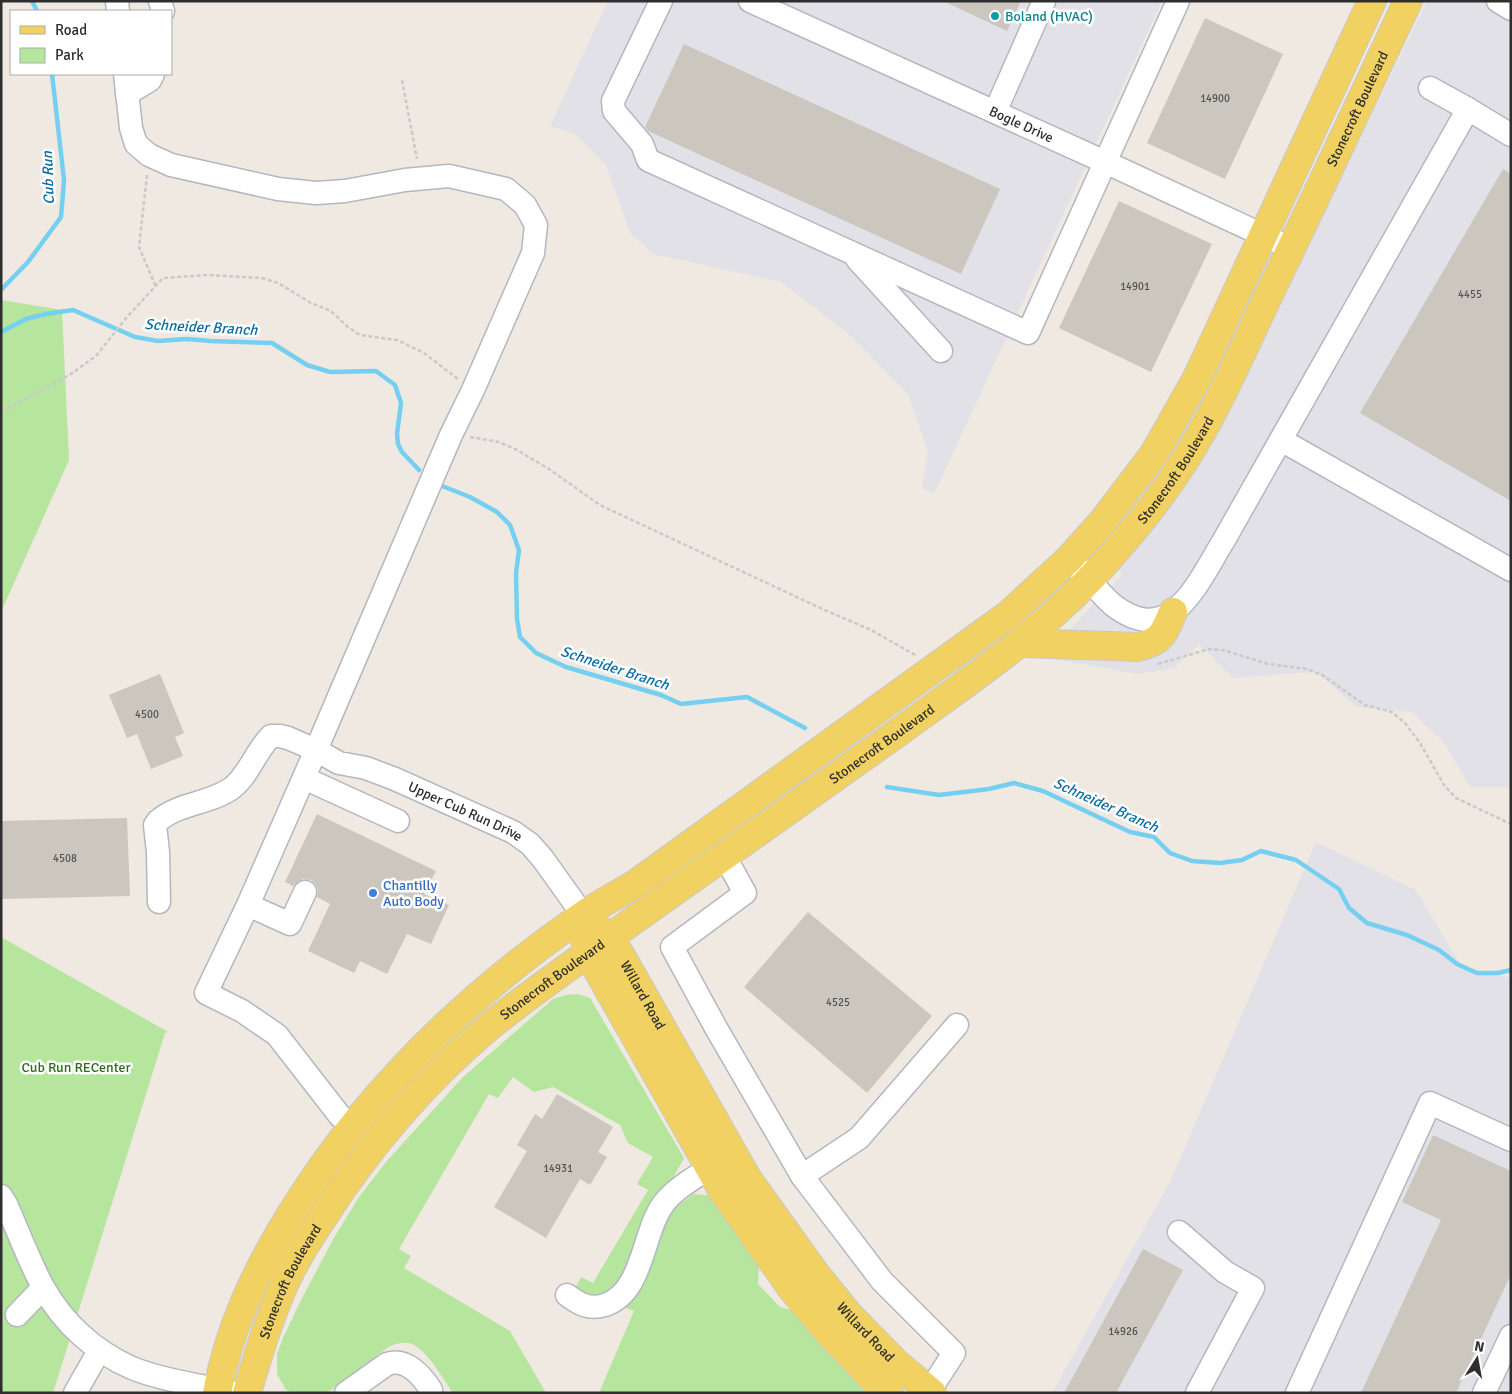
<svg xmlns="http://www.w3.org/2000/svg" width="1512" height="1394" font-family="Signika,sans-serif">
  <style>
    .industrial { fill: #e3e1e8 }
    .green { fill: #b6e59e }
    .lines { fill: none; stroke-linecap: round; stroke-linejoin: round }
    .stream { stroke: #75cff0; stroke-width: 4.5 }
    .building { fill: #cbc7bf }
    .minor-casing { stroke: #b4b7c1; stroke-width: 25 }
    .major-casing { stroke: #c9c9c9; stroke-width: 30 }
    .path { stroke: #c9c9c9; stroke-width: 2.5; stroke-dasharray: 4 2.5; stroke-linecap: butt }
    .minor { stroke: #fff; stroke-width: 22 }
    .major { stroke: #f2d163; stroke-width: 28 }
    .culture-dot { fill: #0f9aa8; stroke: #fff; stroke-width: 2 }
    .shop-dot { fill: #3f7fe0; stroke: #fff; stroke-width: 2 }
    .labels { text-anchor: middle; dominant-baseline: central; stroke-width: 5; stroke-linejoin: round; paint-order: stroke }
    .number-label { font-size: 11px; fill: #555452 }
    .culture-label { font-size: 14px; fill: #0d838f; stroke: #fff; text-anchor: start }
    .street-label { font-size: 14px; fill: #2e2e2e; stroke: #fff }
    .shop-label { font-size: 14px; fill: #366cbe; stroke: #fff; text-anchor: start }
    .park-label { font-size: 14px; fill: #2c6e1b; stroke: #fff }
    .water-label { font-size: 15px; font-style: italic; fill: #0d6fa3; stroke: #fff }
  </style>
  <rect width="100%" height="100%" fill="#efe9e1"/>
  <g class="industrial">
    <path d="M608,1h554l-228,493 -12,-6 6,-36 -20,-58 -57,-58 -70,-54 -128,-28 -23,-21 -24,-68 -30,-30 -26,-9z"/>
    <path d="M1427,1h84v786h-41l-27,-46 -32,-29 -54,-5 -41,-35 -83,6 -34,-34 -25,24 -36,6 -95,-17 79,-82 -4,-6 97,-134z"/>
    <path d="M1316,842l100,48 46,77 42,10h7v416h-459l119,-213z"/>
  </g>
  <g class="green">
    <path d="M1,300l61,10 7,150 -68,152z"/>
    <path d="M1,937l167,95 -3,1 -112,360h-52z"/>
    <path d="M577,994l13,4 94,160 -11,20 -8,11 -38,84 -15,15 -10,6 -8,3h-10l-9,-8 6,-12 12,6 55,-93 -11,-6 16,-27 -25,-14 -8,-18 -67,-38 -19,5 -21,-15 -15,21 -9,-4 -90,155 12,7 -7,12 106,63 36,62h-93c-10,-14 -27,-46 -44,-50 -7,-1 -13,1 -19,3l-63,47h-33l-8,-3 -9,-16v-20l6,-16 18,-38 34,-64 24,-39 27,-35 77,-85 90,-78 13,-4z"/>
    <path d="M693,1194l20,2 46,69 -1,19 22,23 15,4 80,82h-276l35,-82 -14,-5 32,-48 19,-47z"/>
  </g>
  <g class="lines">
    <g class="stream">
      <path d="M32,1l5,10"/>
      <path d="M1,290l27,-28 33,-45 3,-37 -12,-106"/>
      <path d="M1,332l25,-13 20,-5 27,-4 62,27 23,4 29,-2 24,2 61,2 35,22 23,7 46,-1 19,14 6,18 -4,31 1,10 4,8 17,18"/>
      <path d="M442,486l28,11 27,15 13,13 9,25 -3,23 1,46 3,18 16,16 30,14 95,28 20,9 66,-7 58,31"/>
      <path d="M887,787l52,8 50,-6 25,-6 29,8 87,41 24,5 16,16 22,8 28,2 22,-3 19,-9 35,9 43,29 10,19 18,15 40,12 32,15 18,14 20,9h21l13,-3"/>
    </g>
  </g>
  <g class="building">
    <path d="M943,1h78l-14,30z"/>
    <path d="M1205,18l78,36 -58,125 -78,-36z"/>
    <path d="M684,44l316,145 -39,85 -313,-143 -3,-4z"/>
    <path d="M1503,169l8,5v327l-151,-88z"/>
    <path d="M1119,201l93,43 -61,128 -92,-44z"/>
    <path d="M160,674l24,59 -9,4 8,19 -32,13 -14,-35 -10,4 -18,-43z"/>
    <path d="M317,814l119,57 -12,23 25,11 -18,39 -24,-10 -20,40 -27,-13 -6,12 -46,-22 22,-47 -13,-7 1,-7 -2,-5 -5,-5 -8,-1 -6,3 -4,4 -8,-4z"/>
    <path d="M127,818l3,78 -129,3v-78z"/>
    <path d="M808,912l124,104 -65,77 -123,-106z"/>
    <path d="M557,1094l56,33 -15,25 9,5 -17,28 -10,-6 -34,59 -52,-31 33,-56 -10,-6 18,-31 7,5z"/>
    <path d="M1433,1135l78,36v103l-55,119h-95l80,-173 -39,-18z"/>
    <path d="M1143,1249l40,21 -67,123h-52z"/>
  </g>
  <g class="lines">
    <defs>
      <g id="minor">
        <path d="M117,1l1,10"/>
        <path d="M160,1l3,10"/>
        <path d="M661,1l-48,100 1,10 28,33 6,16 380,173 150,-332"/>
        <path id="s1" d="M750,1l355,161 186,86"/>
        <path d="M1498,1l13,8"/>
        <path d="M125,74l6,54 5,16 13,11 22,10 107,24 38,4 29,-2 60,-11 44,-4 57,13 19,16 11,20 -3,28 -60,137 -22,45 -135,315 -68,155 -42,88 36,18 35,24 63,81 13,9"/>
        <path d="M1430,88l38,21"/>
        <path d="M127,94l23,-14 3,-6"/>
        <path d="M995,112l49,-111"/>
        <path d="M857,259l84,92"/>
        <path d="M1281,440l230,130"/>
        <path d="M1079,569c11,11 22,26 34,36 58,45 85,-23 111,-65l244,-431 43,26"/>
        <path d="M304,778l94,43"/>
        <path d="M724,855l21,38 -73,54 44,81 86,148 80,105 72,72 -26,40"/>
        <path id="s2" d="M159,902l-1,-50 -3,-27 3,-4c20,-18 52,-17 74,-33 17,-13 23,-36 39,-52h9l8,2 28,12 23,13 27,5 29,11 118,53 17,12 13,15 40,56"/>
        <path d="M248,905l42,19 15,-32"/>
        <path d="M802,1176l57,-38 98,-113"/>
        <path d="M1,1196l5,8c12,27 23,57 37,83 20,36 52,65 89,81 32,13 70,17 103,25"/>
        <path d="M1179,1232l46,40 28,16 -56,105"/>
        <path d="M567,1295c12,9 22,15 38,10 39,-13 37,-73 59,-102 12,-15 30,-25 46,-35"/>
        <path d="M17,1315l26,-27"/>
        <path d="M75,1393l24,-42"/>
        <path d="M346,1393l41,-29c19,-7 35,12 44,26"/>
        <path d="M1297,1393l133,-290 81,37"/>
        <path d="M1484,1393l27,-57"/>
      </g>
      <g id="major">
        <path d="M1021,643l117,4c25,-6 25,-13 35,-35"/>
        <path id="s3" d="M595,926l14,12 11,16 127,224 68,95 33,41 48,49 36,30"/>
        <path d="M584,934l4,19 136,240 69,97 35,42 49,51 12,10"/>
        <path d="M217,1393c12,-65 39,-122 73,-177 74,-121 176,-220 292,-300 17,-12 35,-21 52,-31l374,-270 61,-56 34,-38 51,-67 43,-76 175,-377"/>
        <path id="s4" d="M247,1393c11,-39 23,-78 40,-115 10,-20 21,-38 33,-56 47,-74 104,-141 171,-197 46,-37 95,-70 143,-105 88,-63 178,-126 266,-189 66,-48 133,-93 190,-152 34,-36 66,-74 93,-116 37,-57 63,-122 93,-183 45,-93 88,-186 132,-279"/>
      </g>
    </defs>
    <use href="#minor" class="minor-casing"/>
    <use href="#major" class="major-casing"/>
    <g class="path">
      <path d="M402,80l15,79"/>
      <path d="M147,175l-8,72 17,40"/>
      <path d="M1,412l70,-38 25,-18 31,-39 36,-39 45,-3 54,3 16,5 33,20 20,8 17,16 12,8 37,5 27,13 34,26"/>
      <path d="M470,437l29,5 18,8 32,19 51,36 218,102 53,23 46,26"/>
      <path d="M1158,664l51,-15 14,1 45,14 39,5 15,6 43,30 27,7 13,11 15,20 24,42 12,13 55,26"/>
    </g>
    <use href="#minor" class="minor"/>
    <use href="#major" class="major"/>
  </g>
  <circle class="culture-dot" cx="995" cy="16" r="5"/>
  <circle class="shop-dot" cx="373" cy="893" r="5"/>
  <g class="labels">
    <g class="number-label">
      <text x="1215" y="98">14900</text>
      <text x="1135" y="286">14901</text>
      <text x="1470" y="294">4455</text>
      <text x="147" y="714">4500</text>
      <text x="65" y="858">4508</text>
      <text x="838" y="1002">4525</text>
      <text x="558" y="1168">14931</text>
      <text x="1123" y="1331">14926</text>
    </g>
    <g class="culture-label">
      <text x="1005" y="16">Boland (HVAC)</text>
    </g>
    <g class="street-label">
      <text stroke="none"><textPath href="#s4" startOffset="1740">Stonecroft Boulevard</textPath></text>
      <text stroke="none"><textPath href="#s1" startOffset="298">Bogle Drive</textPath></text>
      <text stroke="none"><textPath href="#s4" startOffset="1335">Stonecroft Boulevard</textPath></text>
      <text stroke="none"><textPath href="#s4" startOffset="930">Stonecroft Boulevard</textPath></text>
      <text stroke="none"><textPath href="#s2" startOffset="439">Upper Cub Run Drive</textPath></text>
      <text stroke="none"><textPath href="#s4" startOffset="525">Stonecroft Boulevard</textPath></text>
      <text stroke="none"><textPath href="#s3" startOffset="85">Willard Road</textPath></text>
      <text stroke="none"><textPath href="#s4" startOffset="120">Stonecroft Boulevard</textPath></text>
      <text stroke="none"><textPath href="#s3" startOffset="490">Willard Road</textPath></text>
    </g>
    <g class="shop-label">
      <text x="383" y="885">Chantilly<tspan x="383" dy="16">Auto Body</tspan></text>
    </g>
    <g class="park-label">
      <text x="76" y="1067">Cub Run RECenter</text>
    </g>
    <g class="water-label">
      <text transform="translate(48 178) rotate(-92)">Cub Run</text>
      <text transform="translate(201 327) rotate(3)">Schneider Branch</text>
      <text transform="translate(615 668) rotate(18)">Schneider Branch</text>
      <text transform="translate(1106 805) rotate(24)">Schneider Branch</text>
    </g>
  </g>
  <rect width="1512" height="1394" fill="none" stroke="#2e2e2e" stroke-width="5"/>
  <rect x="10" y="10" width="162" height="65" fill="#ffffff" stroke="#ababab"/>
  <rect x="20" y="26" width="25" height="8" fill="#f2d163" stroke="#ababab"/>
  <text x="55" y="35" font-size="15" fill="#2e2e2e">Road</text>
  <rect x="20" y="48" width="25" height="15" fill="#b6e59e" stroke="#ababab"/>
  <text x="55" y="60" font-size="15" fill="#2e2e2e">Park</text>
  <g transform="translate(1477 1359) rotate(11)" stroke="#ffffff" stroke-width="4" paint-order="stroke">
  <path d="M0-4L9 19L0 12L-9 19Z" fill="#2e2e2e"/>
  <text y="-8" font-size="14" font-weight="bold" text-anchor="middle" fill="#2e2e2e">N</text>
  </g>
</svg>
